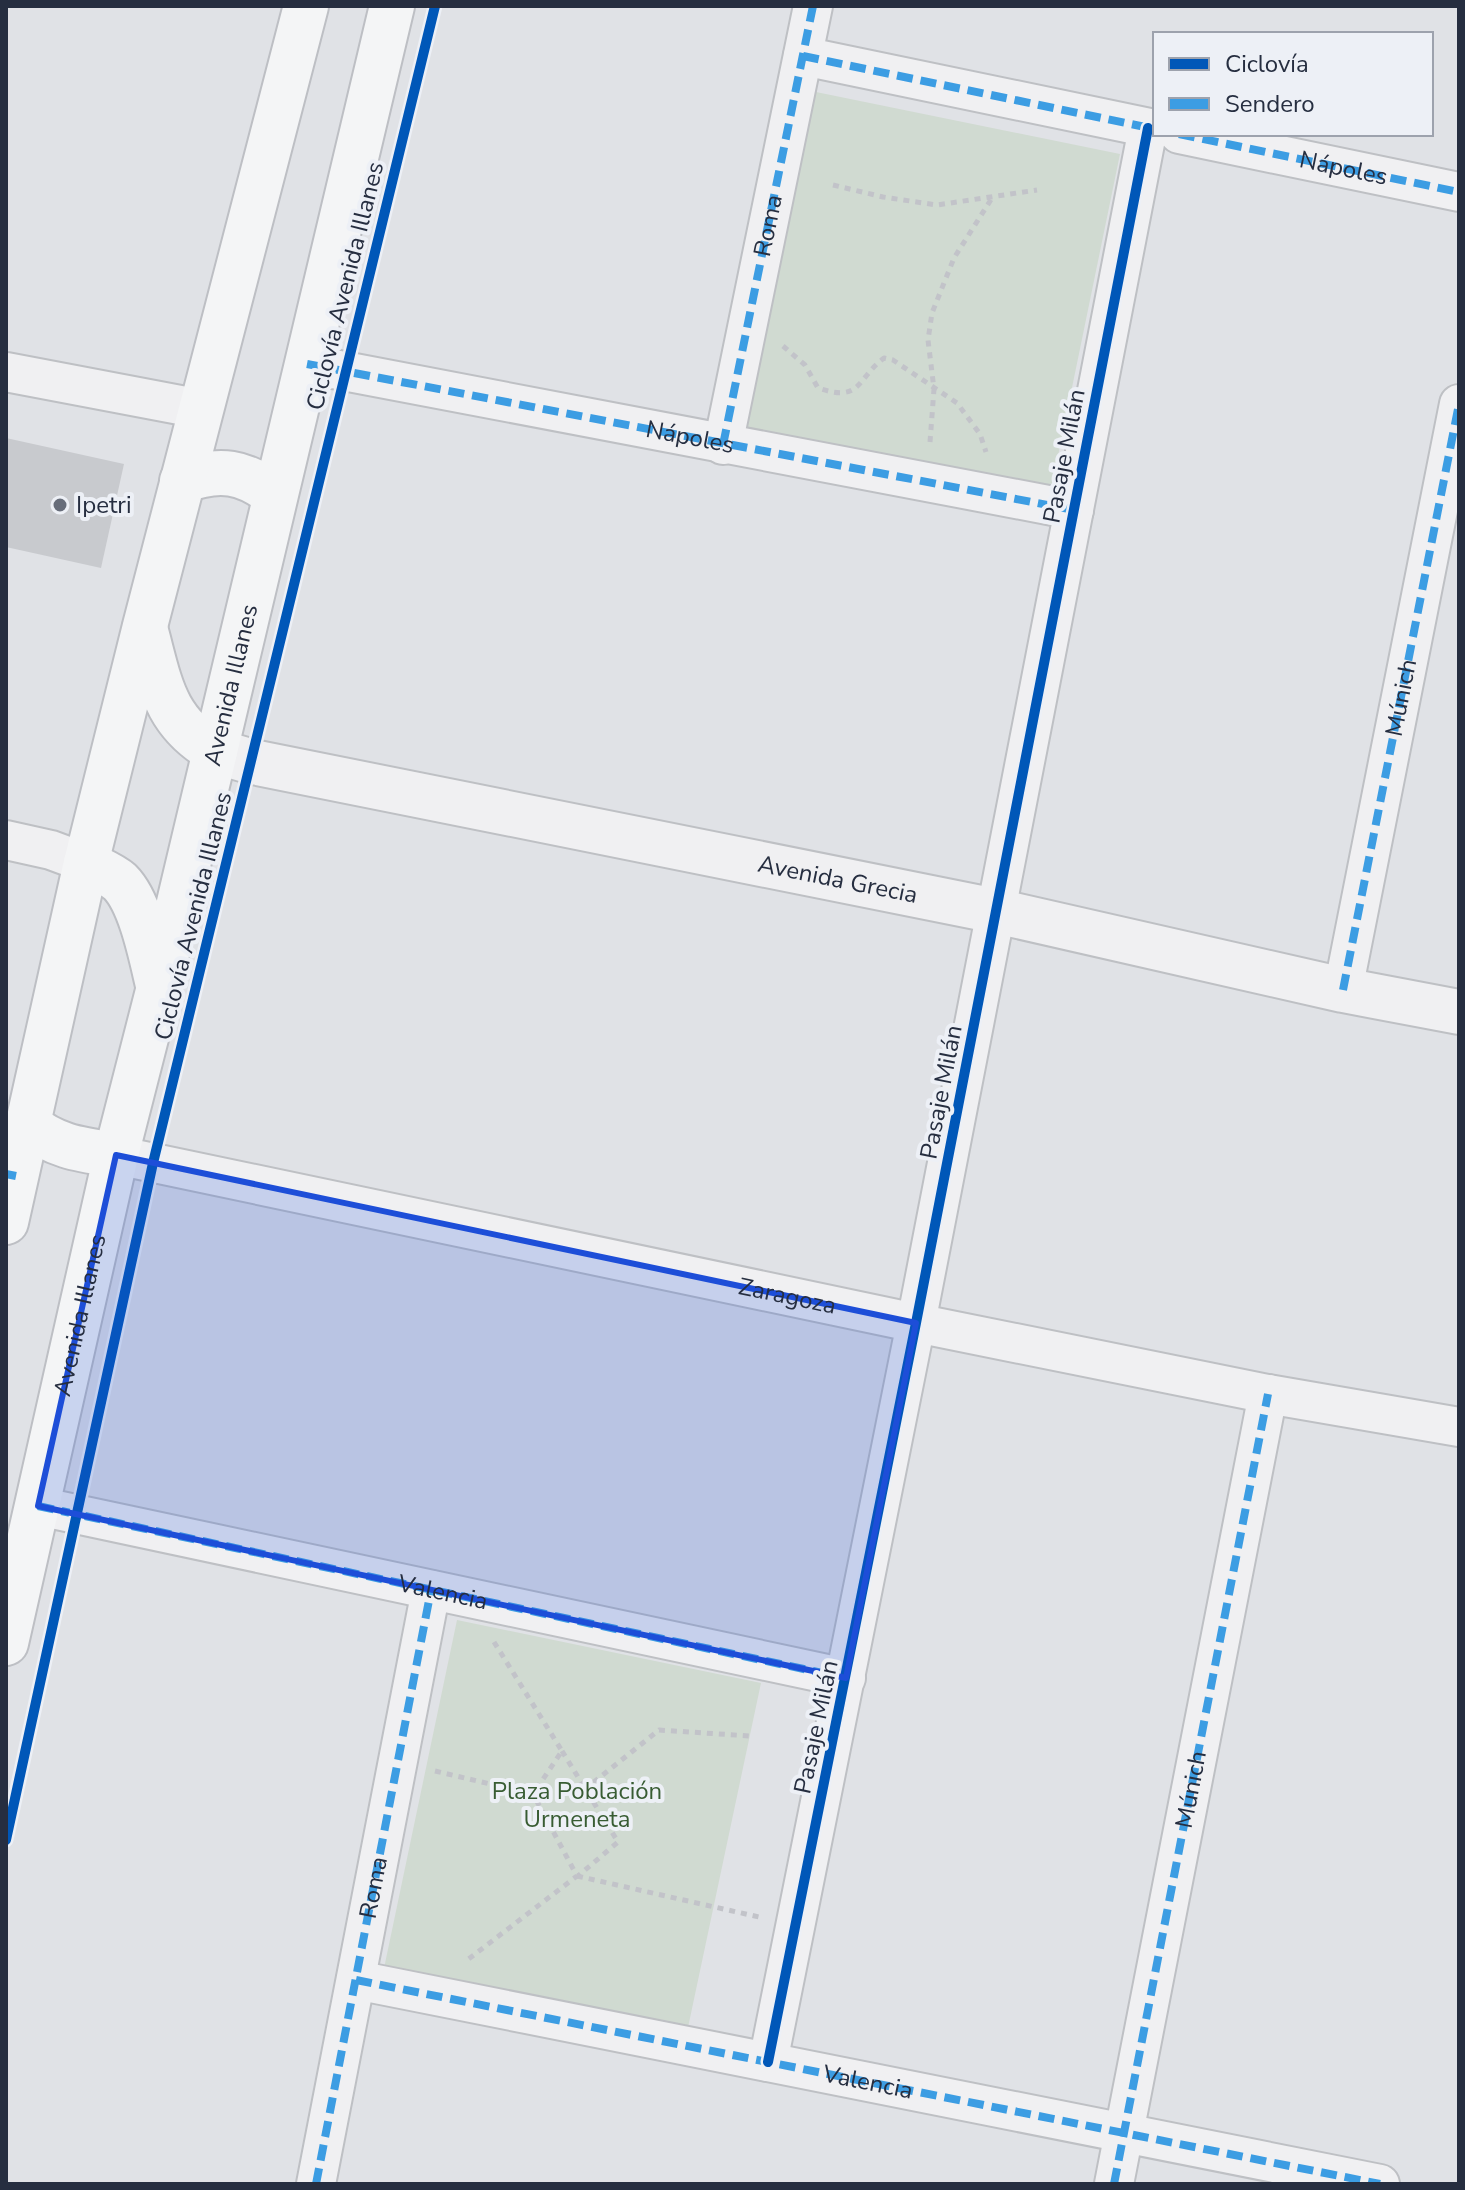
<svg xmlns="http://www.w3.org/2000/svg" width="1465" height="2190" font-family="'Nunito Sans',sans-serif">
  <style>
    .green { fill: #d0dad1 }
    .building { fill: #c8cace }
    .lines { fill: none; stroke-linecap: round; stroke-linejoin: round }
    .minor-casing { stroke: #bec0c4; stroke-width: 42 }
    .tertiary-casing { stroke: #bec0c4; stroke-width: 48 }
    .primary-casing { stroke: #bdbfc4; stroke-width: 48 }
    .path { stroke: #c2c3c9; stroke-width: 5; stroke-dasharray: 6 6; stroke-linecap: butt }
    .minor { stroke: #f0f0f2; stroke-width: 38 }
    .tertiary { stroke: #f0f0f2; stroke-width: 44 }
    .primary { stroke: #f4f5f6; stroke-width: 44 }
    .quiet { stroke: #3c9de3; stroke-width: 8; stroke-dasharray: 16 8; stroke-linecap: butt }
    .cycleway-casing { stroke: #edf0f6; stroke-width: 15 }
    .cycleway { stroke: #0057b8; stroke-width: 10 }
    .marked { fill: #1d4ed8; fill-opacity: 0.2; stroke: #1d4ed8; stroke-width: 6; stroke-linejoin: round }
    .poi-dot { fill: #676d7a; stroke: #edf0f6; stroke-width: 3 }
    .labels { text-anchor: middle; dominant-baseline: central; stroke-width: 8; stroke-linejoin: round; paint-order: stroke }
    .street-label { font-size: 24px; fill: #262e40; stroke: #edf0f6 }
    .poi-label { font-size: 24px; fill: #262e40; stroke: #edf0f6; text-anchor: start }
    .park-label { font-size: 24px; fill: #385c33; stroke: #edf0f6 }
  </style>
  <rect width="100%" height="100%" fill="#e0e2e6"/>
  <g class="green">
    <path d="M816,92l304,62 -69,336 -304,-61z"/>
    <path d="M457,1620l304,63 -75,354 -303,-64z"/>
  </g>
  <path class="building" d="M6,438l118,26 -23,104 -95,-21z"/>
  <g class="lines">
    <defs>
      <g id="minor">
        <path d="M803,56l352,73"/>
        <path id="s1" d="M1179,134l280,58"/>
        <path id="s2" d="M307,364l767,146"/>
        <path d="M6,372l195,37"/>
        <path id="s3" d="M723,445l90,-439"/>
        <path d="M6,840l45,10 35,13"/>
        <path id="s4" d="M1343,990l116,-586"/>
        <path id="s5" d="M116,1155l800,168 352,71 191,33"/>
        <path id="s6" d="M38,1506l808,172"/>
        <path d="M356,1980l1024,204"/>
        <path d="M768,2062l148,-739 232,-1195"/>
        <path d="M316,2184l115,-594"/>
        <path id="s7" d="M1114,2184l154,-790"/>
      </g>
      <g id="tertiary">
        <path id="s8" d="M215,751l38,11 743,149 347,79 116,22"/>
      </g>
      <g id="primary">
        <path d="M182,481c38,-14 62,-10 93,14"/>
        <path d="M145,628c15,54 18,93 70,123"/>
        <path d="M86,863c11,6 25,11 34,19 21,21 31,74 38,103"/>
        <path d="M28,1124c26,23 55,26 88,31"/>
        <path d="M6,1222l80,-359 59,-237 161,-620"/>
        <path id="s9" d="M6,1643l110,-488 43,-168 233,-981"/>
      </g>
    </defs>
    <use href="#minor" class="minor-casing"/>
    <use href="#tertiary" class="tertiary-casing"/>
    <use href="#primary" class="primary-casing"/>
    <g class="path">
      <path d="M833,185l50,12 54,8 100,-15"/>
      <path d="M783,346l22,19 13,23c44,15 38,-9 66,-30l9,2 64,43 23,31 6,18"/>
      <path d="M930,442l4,-53 -6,-49 4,-27 22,-55 38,-60"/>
      <path d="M494,1642l68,109 -29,43"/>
      <path d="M562,1751l56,91 -40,34"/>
      <path d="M435,1771l98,23 44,82 -111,85"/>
      <path d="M584,1790l75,-60 91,6"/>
      <path d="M577,1876l182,41"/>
    </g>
    <use href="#minor" class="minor"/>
    <use href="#tertiary" class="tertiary"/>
    <use href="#primary" class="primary"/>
    <g class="quiet">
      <path d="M803,56l352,73"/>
      <path d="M1179,134l280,58"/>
      <path d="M307,364l767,146"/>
      <path d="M723,445l90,-439"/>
      <path d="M1343,990l116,-586"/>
      <path d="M6,1174l10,2"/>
      <path d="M38,1506l808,172"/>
      <path id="s10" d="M356,1980l1024,204"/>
      <path id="s11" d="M316,2184l115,-594"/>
      <path d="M1114,2184l154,-790"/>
    </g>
    <defs>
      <g id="cycleway">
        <path d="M6,1840l147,-677 282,-1157"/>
        <path d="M768,2062l148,-739 232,-1195"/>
      </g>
    </defs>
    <use href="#cycleway" class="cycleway-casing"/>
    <use href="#cycleway" class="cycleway"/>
  </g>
  <path class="marked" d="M116,1155l800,168 -70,355 -808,-172z"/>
  <circle class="poi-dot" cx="60" cy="505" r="8"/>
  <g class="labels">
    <g class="street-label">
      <text stroke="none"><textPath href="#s1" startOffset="168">Nápoles</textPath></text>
      <text stroke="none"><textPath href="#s3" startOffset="224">Roma</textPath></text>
      <text transform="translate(345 286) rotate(-76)">Ciclovía Avenida Illanes</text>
      <text stroke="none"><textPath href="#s2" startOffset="390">Nápoles</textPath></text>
      <text transform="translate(1064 456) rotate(-79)">Pasaje Milán</text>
      <text stroke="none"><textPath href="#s9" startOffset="984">Avenida Illanes</textPath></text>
      <text stroke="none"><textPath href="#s4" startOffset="298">Múnich</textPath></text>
      <text stroke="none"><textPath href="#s8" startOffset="636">Avenida Grecia</textPath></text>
      <text transform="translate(193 916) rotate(-76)">Ciclovía Avenida Illanes</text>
      <text transform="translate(941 1092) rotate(-79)">Pasaje Milán</text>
      <text stroke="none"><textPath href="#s5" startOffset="686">Zaragoza</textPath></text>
      <text stroke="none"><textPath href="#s9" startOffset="336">Avenida Illanes</textPath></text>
      <text stroke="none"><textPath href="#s6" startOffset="414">Valencia</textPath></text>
      <text transform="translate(816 1727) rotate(-78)">Pasaje Milán</text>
      <text stroke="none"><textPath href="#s7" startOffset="402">Múnich</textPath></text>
      <text stroke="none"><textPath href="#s11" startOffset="302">Roma</textPath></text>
      <text stroke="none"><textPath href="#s10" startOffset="522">Valencia</textPath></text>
    </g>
    <g class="poi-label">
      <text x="76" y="505">Ipetri</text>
    </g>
    <g class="park-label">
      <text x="577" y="1791">Plaza Población<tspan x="577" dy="28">Urmeneta</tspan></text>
    </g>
  </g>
  <rect width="1465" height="2190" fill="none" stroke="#262e40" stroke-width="16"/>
  <rect x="1153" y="32" width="280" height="104" fill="#edf0f6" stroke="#9da2ad" stroke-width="2"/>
  <rect x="1169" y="58" width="40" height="12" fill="#0057b8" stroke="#9da2ad" stroke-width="2"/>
  <text x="1225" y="72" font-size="24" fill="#262e40">Ciclovía</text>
  <rect x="1169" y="98" width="40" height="12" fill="#3c9de3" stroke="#9da2ad" stroke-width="2"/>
  <text x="1225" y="112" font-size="24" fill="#262e40">Sendero</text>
</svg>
